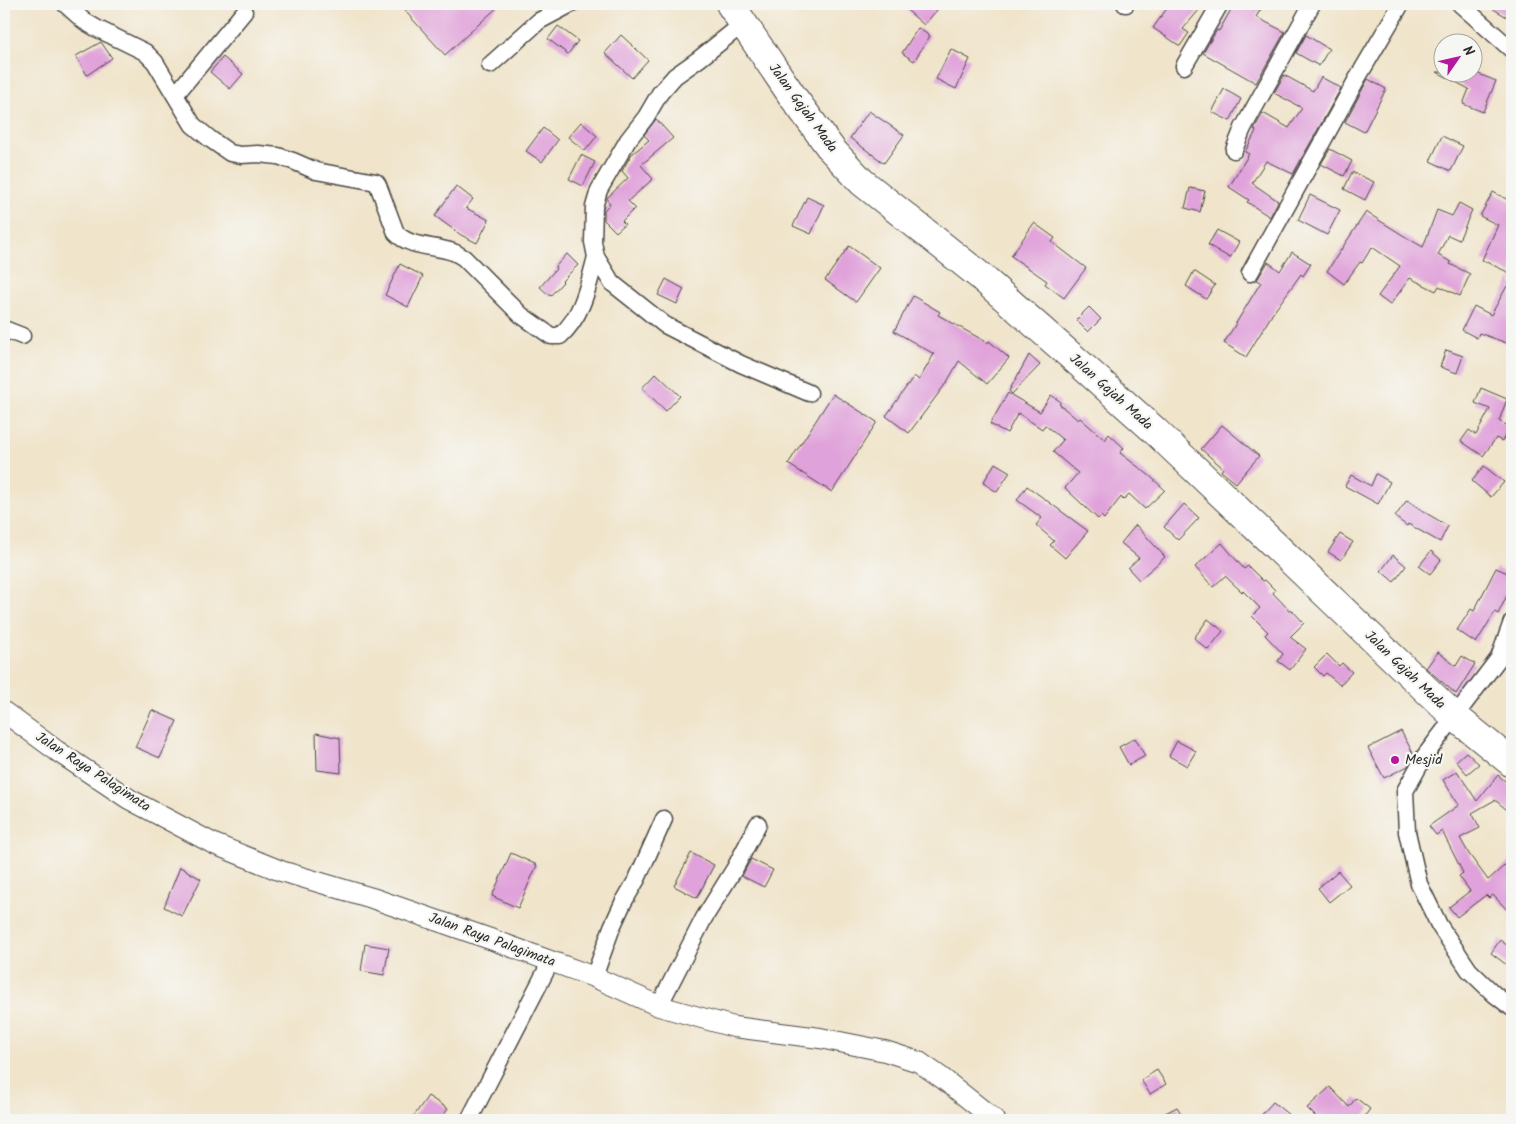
<svg xmlns="http://www.w3.org/2000/svg" width="1516" height="1124" font-family="Kalam,sans-serif">
  <style>
    .building { fill: #e0a2da }
    .lines { fill: none; stroke-linecap: round; stroke-linejoin: round }
    .minor-casing { stroke: #494743; stroke-width: 19 }
    .tertiary-casing { stroke: #494743; stroke-width: 22 }
    .trunk-casing { stroke: #494743; stroke-width: 30 }
    .minor { stroke: #fff; stroke-width: 16 }
    .tertiary { stroke: #fff; stroke-width: 20 }
    .trunk { stroke: #fff; stroke-width: 28 }
    .poi-dot { fill: #b5179e; stroke: #f6f6f2; stroke-width: 2 }
    .labels { text-anchor: middle; dominant-baseline: central; stroke-width: 4.5; stroke-linejoin: round; paint-order: stroke }
    .street-label { font-size: 14px; fill: #2b2b2b; stroke: #f6f6f2 }
    .poi-label { font-size: 14px; fill: #2b2b2b; stroke: #f6f6f2; text-anchor: start }
  </style>
  <rect width="100%" height="100%" fill="#f6f6f2"/>
  <filter id="ink" filterUnits="userSpaceOnUse"><feTurbulence type="fractalNoise" baseFrequency=".02" numOctaves="2"/><feDisplacementMap in="SourceGraphic" scale="10" xChannelSelector="R" yChannelSelector="G"/><feConvolveMatrix kernelMatrix="1 2 1 2 8 2 1 2 1" color-interpolation-filters="sRGB"/></filter>
  <filter id="wash" filterUnits="userSpaceOnUse"><feTurbulence type="fractalNoise" baseFrequency=".0096" numOctaves="4" result="noise"/><feDisplacementMap in="SourceGraphic" scale="20" xChannelSelector="R" yChannelSelector="G"/><feGaussianBlur stdDeviation="1.12" result="paint"/><feColorMatrix in="noise" values="0 0 0 0 0 0 0 0 0 0 0 0 0 0 0 0 0 1.4 0 .05"/><feComposite in="paint" operator="in"/></filter>
  <g filter="url(#wash)">
    <rect width="100%" height="100%" fill="#f0e4ca"/>
    <g id="blocks">
      <g class="building">
        <path d="M413,4h88l-56,51 -40,-44z"/>
        <path d="M900,4h42l-18,21z"/>
        <path d="M1170,4h34l-21,25 6,4 -9,13 -27,-18z"/>
        <path d="M1234,4h30l-8,13 29,15 -29,51 -53,-30 14,-23 2,1z"/>
        <path d="M1485,4h27v16z"/>
        <path d="M558,26l20,15 -10,13 -20,-15z"/>
        <path d="M918,28l12,8 -16,25 -12,-8z"/>
        <path d="M621,35l27,25 -16,18 -27,-25z"/>
        <path d="M1306,35l23,14 -10,17 -23,-13z"/>
        <path d="M101,42l11,16 -25,17 -11,-19z"/>
        <path d="M951,49l19,10 -14,30 -20,-10z"/>
        <path d="M223,57l20,17 -13,15 -20,-17z"/>
        <path d="M1437,72h37l22,9 -13,31 -20,-8 6,-15z"/>
        <path d="M1284,75l29,16 8,-14 20,11 -48,86 -27,-13 -14,22 26,18 -8,16 -23,-15 2,-2 -20,-13 20,-33 -4,-2 11,-21 -2,-2 9,-16 26,15 13,-20 -28,-15z"/>
        <path d="M1368,79l18,10 -22,43 -19,-10z"/>
        <path d="M1224,89l17,10 -11,22 -18,-9z"/>
        <path d="M869,111l35,24 -20,28 -34,-25z"/>
        <path d="M656,119l17,19 -32,27 12,14 -25,22 7,7 -13,13 3,3 -9,8 -12,-12v-10l6,-6 -3,-4v-2l21,-20 -6,-7 9,-16 18,-15 -5,-5z"/>
        <path d="M581,122l16,14 -12,15 -17,-14z"/>
        <path d="M543,128l15,12 -16,22 -16,-11z"/>
        <path d="M1442,136l21,10 -12,25 -21,-10z"/>
        <path d="M1330,149l22,12 -8,15 -23,-12z"/>
        <path d="M581,155l14,7 -12,24 -14,-7z"/>
        <path d="M1352,172l22,10 -9,18 -21,-11z"/>
        <path d="M456,186l17,13 -7,9 23,12 -12,23 -16,-8 -26,-19z"/>
        <path d="M1190,188l15,3 -5,21 -15,-4z"/>
        <path d="M1493,192l19,10v72l-30,-14 16,-35 -18,-9z"/>
        <path d="M1310,195l30,15 -13,25 -29,-15z"/>
        <path d="M807,197l17,8 -13,29 -18,-8z"/>
        <path d="M1459,203l13,7 -13,30 -11,-5 -10,20 13,7 -1,2 20,10 -10,22 -21,-10 -3,5 -26,-13 -20,27 -12,-9 22,-30 -28,-19 -10,16 -2,-1 -16,22 -17,-13 39,-59 43,27 14,8 14,-37 15,6z"/>
        <path d="M1034,223l21,15 -3,4 34,26 -22,30 -19,-14 2,-3 -36,-25z"/>
        <path d="M1217,230l22,12 -9,16 -22,-13z"/>
        <path d="M849,246l31,22 -24,34 -31,-22z"/>
        <path d="M1292,252l19,12 -8,12 -2,-2 -28,39 -27,44 -22,-14 37,-61 -4,-2 11,-18 12,9z"/>
        <path d="M567,254l11,11 -16,16 1,1 -13,14 -10,-9 16,-18 -1,-2z"/>
        <path d="M400,264l23,12 -15,31 -23,-12z"/>
        <path d="M1194,271l21,14 -9,14 -20,-13z"/>
        <path d="M1512,277v68l-33,-12 -2,5 -15,-8 12,-24 17,9z"/>
        <path d="M666,279l18,10 -7,15 -19,-9z"/>
        <path d="M913,296l27,16 -2,3 50,28 1,-2 20,17 -22,26 -28,-23 -12,21 -38,51 -23,-17 28,-40 5,4 15,-26 -40,-23z"/>
        <path d="M1089,307l12,12 -13,13 -12,-12z"/>
        <path d="M1446,350l17,6 -6,17 -17,-6z"/>
        <path d="M1029,355l11,10 -28,29 -3,-3z"/>
        <path d="M656,373l24,23 -14,15 -24,-23z"/>
        <path d="M1481,388l26,11 -8,22 11,6 -8,14 -6,-3 -13,18 -22,-15 8,-11 7,5 14,-26 -15,-6z"/>
        <path d="M1008,393l32,19 11,-17 10,7 -2,2 19,16 2,-2 25,22 4,-6 15,14 -4,5 30,23 15,14 -20,19 -16,-15 -6,6 -2,-3 -17,22 -3,-3 -3,3 -33,-31 13,-15 -25,-21 10,-12 -18,-15 -3,4 -24,-16 -11,20 -17,-9z"/>
        <path d="M833,394l44,28 -45,70 -44,-28z"/>
        <path d="M1222,425l37,31 -23,27 -15,-12 2,-3 -22,-19z"/>
        <path d="M995,463l15,9 -13,20 -14,-9z"/>
        <path d="M1484,466l20,16 -13,15 -19,-16z"/>
        <path d="M1376,474l14,8 -12,22 -33,-18 6,-11 20,11z"/>
        <path d="M1027,486l61,45 -23,27 -15,-13 4,-4 -18,-16 6,-7 -25,-18z"/>
        <path d="M1407,500l19,13 22,13 -8,16 -32,-18 -1,2 -12,-9z"/>
        <path d="M1184,504l15,14 -21,22 -14,-13z"/>
        <path d="M1136,525l29,32 -26,23 -11,-12 11,-10 -18,-15z"/>
        <path d="M1340,534l13,8 -12,18 -13,-8z"/>
        <path d="M1222,543l22,26 4,-3 15,15 2,-1 10,10 -2,3 17,18 1,-2 13,14 -14,14 16,12 -16,21 -12,-9 5,-7 -18,-19 3,-3 -16,-16 8,-8 -17,-17 -1,1 -17,-16 -12,11 -18,-20z"/>
        <path d="M1431,551l10,9 -11,14 -11,-8z"/>
        <path d="M1393,555l13,11 -12,16 -13,-11z"/>
        <path d="M1496,568l16,7v10l-14,29 -3,-2 -19,31 -19,-13 14,-21 3,2z"/>
        <path d="M1208,619l15,12 -15,19 -14,-12z"/>
        <path d="M1438,652l18,14 6,-10 13,8 -19,30 -30,-26z"/>
        <path d="M1327,654l12,12 3,-3 10,9 -12,13 -14,-12 -3,3 -9,-9z"/>
        <path d="M152,710l25,11 -17,37 -25,-11z"/>
        <path d="M1401,731l13,24 -6,11 -24,12 -16,-30z"/>
        <path d="M316,733l24,5 1,35 -24,-3z"/>
        <path d="M1135,738l10,18 -16,9 -10,-18z"/>
        <path d="M1177,741l19,10 -9,15 -18,-10z"/>
        <path d="M1466,752l13,12 -12,10 -11,-13z"/>
        <path d="M1457,771l20,30 21,-26 14,12v27l-17,-14 -23,13 8,15 -20,10 9,16 19,26 24,-21v56l-19,-20 -4,3 -3,-3 -29,22 -8,-10 21,-16 -11,-15 4,-3 -21,-42 -6,4 -7,-9 30,-21 -16,-25z"/>
        <path d="M511,853l26,12 -19,43 -26,-12z"/>
        <path d="M691,853l23,12 -17,33 -23,-12z"/>
        <path d="M751,859l22,11 -9,17 -22,-11z"/>
        <path d="M180,867l21,12 -19,37 -18,-9z"/>
        <path d="M1338,871l12,14 -21,17 -11,-14z"/>
        <path d="M1500,940l12,9v20l-21,-16z"/>
        <path d="M365,944l24,4 -5,27 -23,-4z"/>
        <path d="M1157,1070l9,14 -16,10 -9,-14z"/>
        <path d="M1330,1087l19,20 7,-9 14,11 -8,11h-43l-12,-12z"/>
        <path d="M428,1096l20,13 -8,11h-29z"/>
        <path d="M1273,1102l22,18h-38z"/>
        <path d="M1177,1107l8,13h-33z"/>
      </g>
    </g>
  </g>
  <g filter="url(#ink)">
    <use href="#blocks" fill-opacity="0" stroke="#494743" stroke-width="1"/>
    <g class="lines">
      <defs>
        <g id="minor">
          <path d="M65,4l19,17 12,7 49,24 10,10 38,63 17,14 20,14 11,2 17,-1 20,2 15,5 23,10 60,11 2,3 18,48c14,15 39,12 57,19 4,1 7,4 11,6l57,57 30,21h9c23,-21 28,-50 36,-79"/>
          <path d="M1125,4h1"/>
          <path d="M1460,4l52,46"/>
          <path d="M744,23l-45,36 -24,17 -15,17 -14,24 -18,23 -29,50 -5,17 -1,35 3,15 16,26 53,42 76,39 68,29"/>
          <path d="M490,65l49,-44 32,-17"/>
          <path d="M1184,66l36,-62"/>
          <path d="M176,94l68,-82"/>
          <path d="M1234,150l9,-22 69,-124"/>
          <path d="M1250,273l108,-196 43,-73"/>
          <path d="M4,329l18,7"/>
          <path d="M1512,622l-13,36 -75,99 -19,34 2,41 12,52 20,41 30,45 25,24 18,14"/>
          <path d="M594,977l18,-50 11,-24 14,-24 27,-60"/>
          <path d="M659,1006l45,-88 31,-50 23,-44"/>
          <path d="M469,1120l82,-159"/>
        </g>
        <path id="tertiary" d="M4,712l53,39 72,48 85,45 67,27 91,27 121,42 101,37 65,29 75,21 86,11 65,13 34,11 23,16 53,42"/>
        <path id="trunk" d="M730,4l63,93 39,53 30,32 117,93 100,88 74,66 301,287 58,47"/>
      </defs>
      <use href="#minor" class="minor-casing"/>
      <use href="#tertiary" class="tertiary-casing"/>
      <use href="#trunk" class="trunk-casing"/>
      <use href="#minor" class="minor"/>
      <use href="#tertiary" class="tertiary"/>
      <use href="#trunk" class="trunk"/>
    </g>
  </g>
  <circle class="poi-dot" cx="1395" cy="760" r="5"/>
  <g class="labels">
    <g class="street-label">
      <text transform="translate(803 108) rotate(54)">Jalan Gajah Mada</text>
      <text transform="translate(1111 392) rotate(42)">Jalan Gajah Mada</text>
      <text transform="translate(1405 670) rotate(44)">Jalan Gajah Mada</text>
      <text transform="translate(93 772) rotate(33)">Jalan Raya Palagimata</text>
      <text transform="translate(492 940) rotate(20)">Jalan Raya Palagimata</text>
    </g>
    <g class="poi-label">
      <text x="1405" y="760">Mesjid</text>
    </g>
  </g>
  <rect width="1516" height="1124" fill="none" stroke="#f6f6f2" stroke-width="20"/>
  <g transform="translate(1458 58) rotate(56)"><circle r="24" fill="#f6f6f2" stroke="#a5a5a2"/>
  <path d="M0-4L9 19L0 12L-9 19Z" fill="#b5179e"/>
  <text y="-8" font-size="14" font-weight="bold" text-anchor="middle" fill="#2b2b2b">N</text>
  </g>
</svg>
